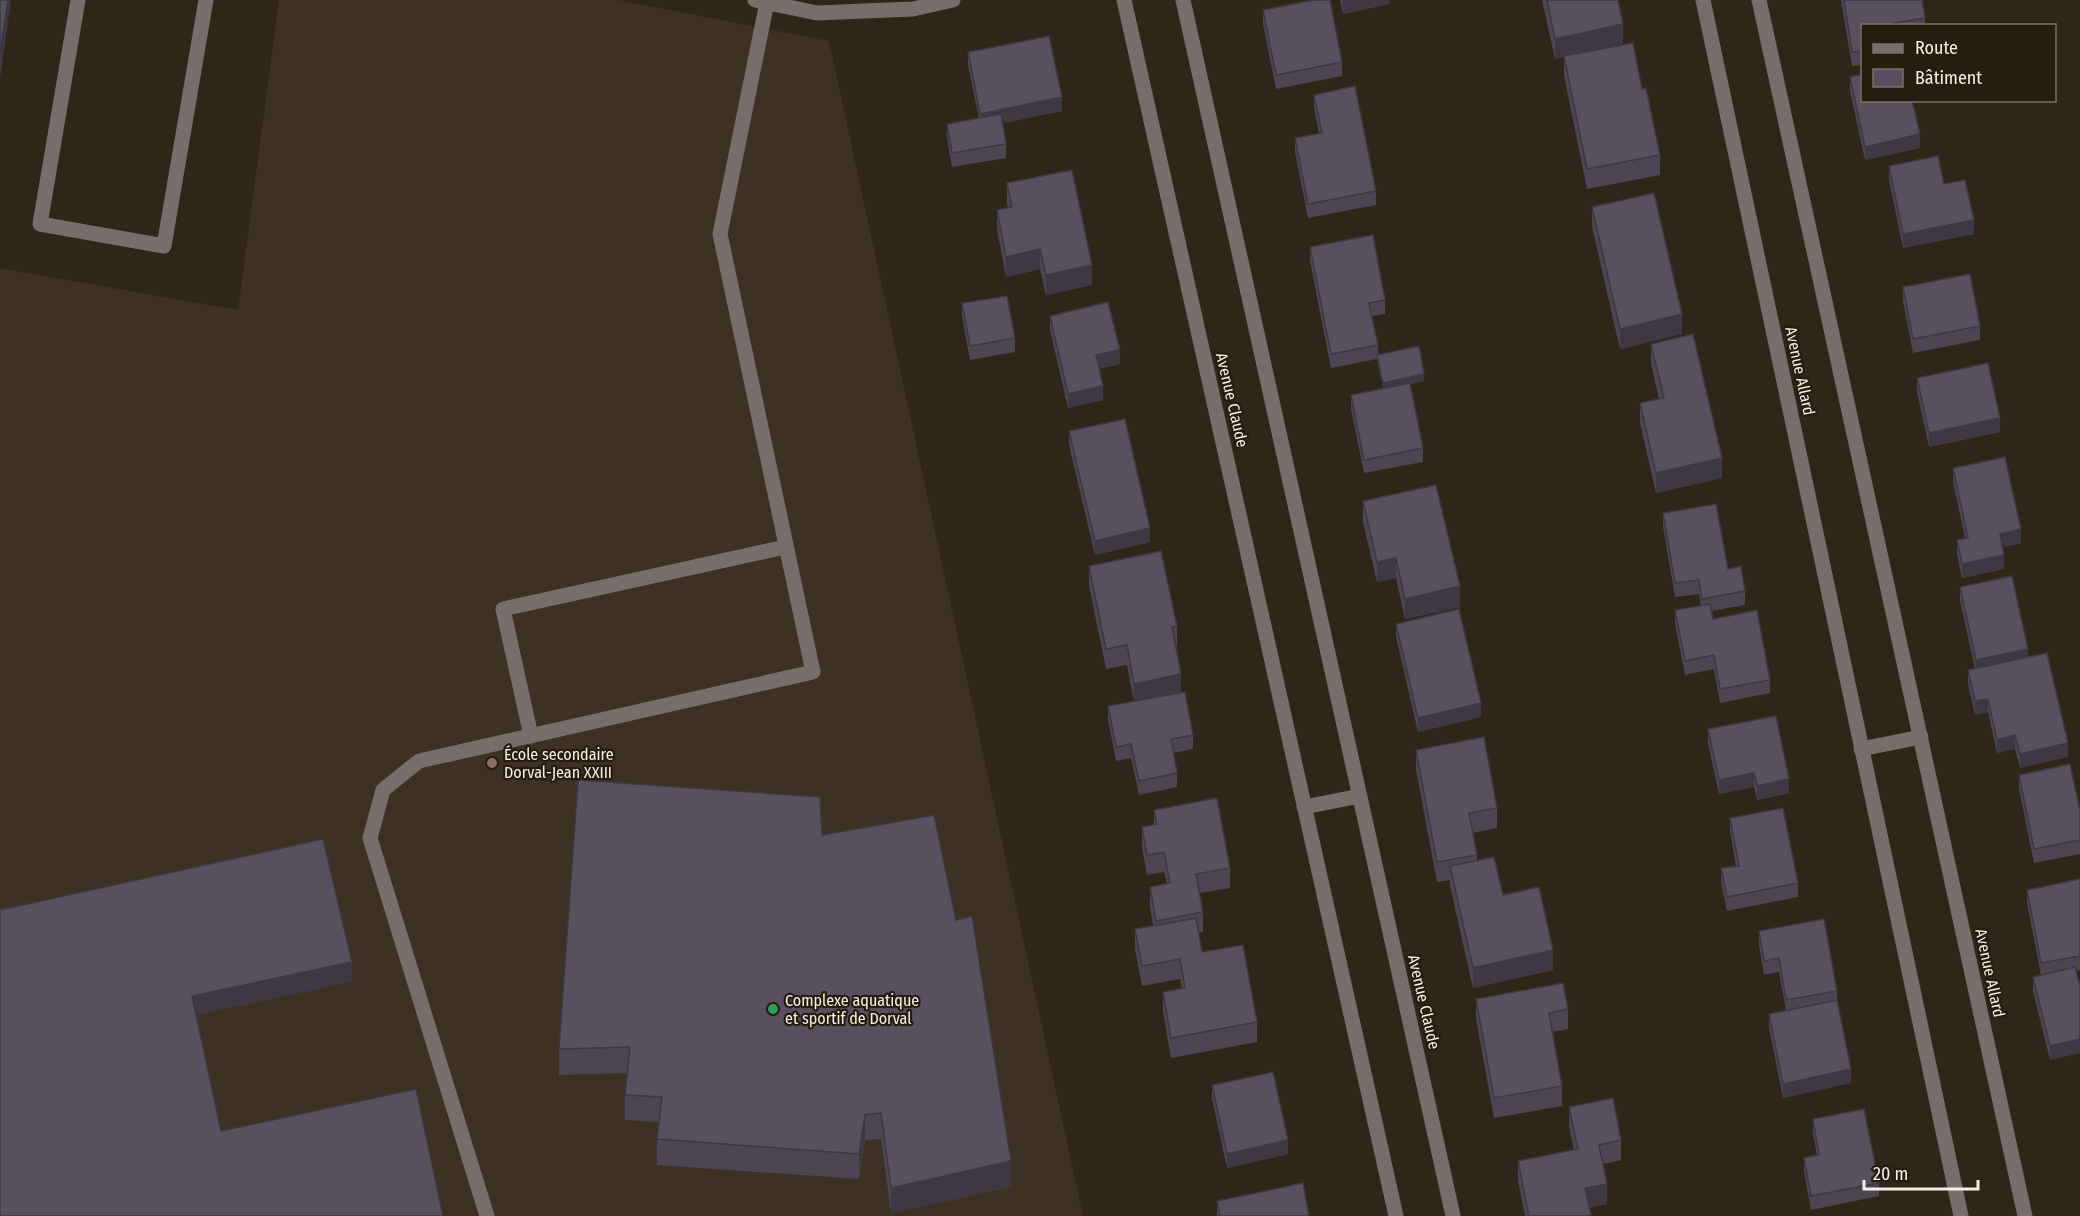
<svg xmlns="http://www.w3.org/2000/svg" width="2080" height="1216" font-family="'Fira Sans Condensed',sans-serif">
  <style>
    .education { fill: #3c3122 }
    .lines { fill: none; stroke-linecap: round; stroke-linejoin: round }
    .lane { stroke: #776e6b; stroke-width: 15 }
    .street { stroke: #776e6b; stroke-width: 15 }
    .wall { fill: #4d4552 }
    .shaded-wall { fill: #3e3842 }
    .building { fill: #59505f; stroke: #3e3842; stroke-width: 1.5 }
    .education-dot { fill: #8d6e63; stroke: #261c10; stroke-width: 2 }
    .leisure-dot { fill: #2e9e5b; stroke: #261c10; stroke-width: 2 }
    .labels { text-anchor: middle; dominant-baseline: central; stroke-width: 4.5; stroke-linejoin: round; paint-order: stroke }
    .street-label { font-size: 16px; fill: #f7efe7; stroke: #261c10 }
    .poi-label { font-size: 16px; fill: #f7efe7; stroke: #261c10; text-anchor: start }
  </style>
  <rect width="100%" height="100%" fill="#302519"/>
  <path class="education" d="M279,0h339l211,41 254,1175h-1083v-948l238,42z"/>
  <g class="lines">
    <g class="lane">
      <path d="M78,0l-38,224 124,22 42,-246"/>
      <path d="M531,736l-28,-127 282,-62"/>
      <path d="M487,1216l-117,-378 13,-48 36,-29 394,-89 -93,-438 47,-232"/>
    </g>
    <g class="street">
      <path d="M755,0l62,13 96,-4 40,-9"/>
      <path d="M1124,0l272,1216"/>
      <path d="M1183,0l270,1216"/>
      <path d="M1703,0l258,1216"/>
      <path d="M1759,0l266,1216"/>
      <path d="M1861,749l60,-12"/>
      <path d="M1304,807l56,-11"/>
    </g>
  </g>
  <g class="wall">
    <path d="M1340,0h49v4l-46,10z"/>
    <path d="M1542,0h76l5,44 -44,9 63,36 18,66v20l-73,14 -23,-113v-19l-9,2z"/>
    <path d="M1841,0h81l3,18v8h-62v39l-11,1z"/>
    <path d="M1263,10l79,52v14l-66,13 -13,-65z"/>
    <path d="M968,52l94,59 -59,12 3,21v14l-54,9 -5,-29v-14l32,-6 -11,-52z"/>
    <path d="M1850,77l70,71 -55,12 -15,-69z"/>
    <path d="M1314,95l62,96v14l-68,13 -13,-66v-14l24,-5 -5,-24z"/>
    <path d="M1889,166l55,18 30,50 -71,14 -14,-68z"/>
    <path d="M1007,183l85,102 -46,10 -6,-26 -34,8 -9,-47v-20l11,-2 -1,-5z"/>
    <path d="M1592,207l90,127 -62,15 -28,-122z"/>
    <path d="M1310,247l75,53v14l-13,2 6,29v10l46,26 -14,3 13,64v14l-59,11 -13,-64v-14l32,-7 -6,-29 -46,9 -21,-107z"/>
    <path d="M1903,287l77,39v14l-67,13 -10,-52z"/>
    <path d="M962,303l53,35v14l-45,8 -8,-43z"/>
    <path d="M1050,316l70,48 -21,5 4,31 -35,8 -18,-78z"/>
    <path d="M1651,344l71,134 -66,15 -16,-70v-20l19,-4 -8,-35z"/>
    <path d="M1917,378l83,54 -71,15 -12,-55z"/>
    <path d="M1069,431l81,111 -55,13 -26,-110z"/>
    <path d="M1953,468l68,75 -19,4 2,22 -42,9 -5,-24v-14l8,-2 -12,-56z"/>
    <path d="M1363,501l97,106 -55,12 -9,-41 -19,4 -14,-60z"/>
    <path d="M1663,513l65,56 17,22v14l-34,6 2,8 57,61v13l-50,10 -6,-34 -29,6 -10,-51v-14l26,-4 -2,-12 -24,3 -12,-70z"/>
    <path d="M1089,566l88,60v20h-1l5,47 12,42v14l-20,4 4,20v14l-38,8 -8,-37 -15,3 -8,-41v-14l26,-4 -7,-37 -21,4 -17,-83z"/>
    <path d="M1960,587l68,70 40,100 -48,11 -5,-19 -18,4 -9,-41 -13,3 -7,-31v-14l7,-1 -15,-68z"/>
    <path d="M1396,624l85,93 -63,15 -22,-95z"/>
    <path d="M1708,729l81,64 -32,7 -3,-13 -35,7 -11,-51z"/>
    <path d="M1416,750l81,58v20l-24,5 4,22v5l26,35 50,75 -80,18 -23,-102v-6l-13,2 -21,-112z"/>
    <path d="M2019,775l61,36v43l-46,9 -15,-74z"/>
    <path d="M1154,810l76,58v20l-30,5 3,19v20l-4,1 3,19 55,70v20l-86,16 -8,-46v-20l19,-3 -2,-10 -38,7 -7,-37v-20l18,-4 -3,-18v-20l17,-3 -3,-12 -17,3 -5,-28v-20l12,-3z"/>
    <path d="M1730,818l68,65v14l-71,14 -6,-29v-14l15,-2 -6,-35z"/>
    <path d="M822,835l189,352 -120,26 -10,-74 -16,1 -6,39 -202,-14v-26l2,-17 -34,-2v-25l2,-22 -68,2v-26z"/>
    <path d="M2080,879v91l-4,1 -26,89 -17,-69v-14l8,-2 -14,-72v-13z"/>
    <path d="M1759,931l78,60v11l14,81 -68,15 -14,-70v-14l17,-3 -7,-39 -15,3 -5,-30z"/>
    <path d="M1476,999l92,10v20l-16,3 10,54v20l-68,12 -18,-99z"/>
    <path d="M1212,1085l76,69 -61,14 -15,-69z"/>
    <path d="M1569,1107l52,33v20l-18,4 4,40 -18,4 2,8h-66l-7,-35v-20l56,-11 -5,-23z"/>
    <path d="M1813,1119l66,64v13l-68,14 -7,-38v-14l13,-2 -4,-23z"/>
    <path d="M1217,1201l92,15h-92z"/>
  </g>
  <g class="shaded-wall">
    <path d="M8,0h3l-11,79v-26z"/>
    <path d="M1343,0h46v4l-46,10z"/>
    <path d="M1623,24v20l-68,15v-20z"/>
    <path d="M1062,97v14l-82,17v-14z"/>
    <path d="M1920,134v14l-55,12v-13z"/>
    <path d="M1974,220v14l-71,14v-14z"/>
    <path d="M1040,249v20l-34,8v-20z"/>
    <path d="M1092,265v20l-46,10v-20z"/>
    <path d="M1682,314v20l-62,15v-20z"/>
    <path d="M1120,350v14l-24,5v-14z"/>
    <path d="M1424,374v7l-41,9v-7z"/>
    <path d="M1103,386v14l-35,8v-14z"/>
    <path d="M2000,418v14l-71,15v-14z"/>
    <path d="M1722,458v20l-66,15v-20z"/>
    <path d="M1150,528v14l-55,13v-14z"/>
    <path d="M2021,529v14l-21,5v-14z"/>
    <path d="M2004,555v14l-42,9v-14z"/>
    <path d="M1396,558v20l-19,4v-20z"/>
    <path d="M1460,586v21l-55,12v-20z"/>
    <path d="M2028,649v13l-52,12v-14z"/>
    <path d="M1181,674v20l-47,10v-20z"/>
    <path d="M1988,699v13l-13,3v-14z"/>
    <path d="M1481,703v14l-63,15v-14z"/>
    <path d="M2015,735v14l-18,4v-13z"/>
    <path d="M2068,743v14l-48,11v-14z"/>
    <path d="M1754,773v14l-35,7v-14z"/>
    <path d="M1789,779v14l-32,7v-14z"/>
    <path d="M1553,950v20l-80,18v-20z"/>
    <path d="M352,962v20l-160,34v-20z"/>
    <path d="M2080,1039v14l-30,7v-14z"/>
    <path d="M1851,1069v14l-68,15v-14z"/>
    <path d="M865,1115v25l-6,39v-25z"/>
    <path d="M1288,1140v14l-61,14v-14z"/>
    <path d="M1011,1161v26l-120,26v-25z"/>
    <path d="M1607,1184v20l-22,5v-21z"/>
  </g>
  <g class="building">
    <path d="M0,0h8l-8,53z"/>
    <path d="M1314,0h16l12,62 -66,13 -13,-65z"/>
    <path d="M1547,0h71l5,24 -68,15z"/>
    <path d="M1844,0h78l3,18 -32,5 1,3h-31v25l-11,1z"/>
    <path d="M1049,36l13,61 -82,17 -12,-62z"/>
    <path d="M1633,43l9,46 4,-1 14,67 -73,14 -23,-113z"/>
    <path d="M1863,74v26h49l8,34 -55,13 -15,-70z"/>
    <path d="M1355,86l21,105 -68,13 -13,-66 27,-5 -8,-38z"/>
    <path d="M1001,114l5,30 -54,9 -5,-29z"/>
    <path d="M1938,156l6,28 21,-4 9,40 -71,14 -14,-68z"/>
    <path d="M1072,170l20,95 -46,10 -6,-26 -34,8 -9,-47 15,-3 -5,-24z"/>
    <path d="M1654,193l28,121 -62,15 -28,-122z"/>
    <path d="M1373,235l12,65 -16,3 9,42 -47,9 -21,-107z"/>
    <path d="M1970,274l10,52 -67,13 -10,-52z"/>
    <path d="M1007,296l8,42 -45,8 -8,-43z"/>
    <path d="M1108,302l12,48 -24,5 7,31 -35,8 -18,-78z"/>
    <path d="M1693,334l29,124 -66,15 -16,-70 24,-5 -13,-54z"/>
    <path d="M1419,346l5,28 -41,9 -6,-28z"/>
    <path d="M1988,363l12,55 -71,15 -12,-55z"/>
    <path d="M1410,383l13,65 -59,12 -13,-65z"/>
    <path d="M1125,419l25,109 -55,13 -26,-110z"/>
    <path d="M2005,457l16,72 -21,5 4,21 -42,9 -5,-24 11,-2 -15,-70z"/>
    <path d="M1436,485l24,101 -55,13 -9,-41 -19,4 -14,-61z"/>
    <path d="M1716,504l12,65 13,-3 4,25 -43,8 -3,-19 -24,3 -12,-70z"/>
    <path d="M1161,551l16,75 -5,1 9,47 -47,10 -7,-39 -21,4 -17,-83z"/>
    <path d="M2012,576l16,73 -52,11 -16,-73z"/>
    <path d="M1710,604l3,15 44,-9 13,70 -50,9 -6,-34 -29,6 -10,-51z"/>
    <path d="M1459,609l22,94 -63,15 -22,-94z"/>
    <path d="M2047,653l21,90 -48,11 -5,-19 -18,5 -9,-41 -13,2 -7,-31z"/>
    <path d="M1185,692l8,43 -22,4 6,34 -38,8 -8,-37 -15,3 -8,-41z"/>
    <path d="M1776,716l13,63 -32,7 -3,-13 -35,7 -11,-51z"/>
    <path d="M1484,737l13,71 -28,5 8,42 -40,7 -21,-112z"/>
    <path d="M2070,764l10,47v29l-46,9 -15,-74z"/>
    <path d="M578,780l242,17 2,38 112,-20 22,105 16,-4 39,245 -120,27 -10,-75 -16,2 -6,39 -202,-15 5,-42 -37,-2 5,-48 -71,2z"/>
    <path d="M1217,798l13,70 -34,6 7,38 -47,9 -6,-34 20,-4 -6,-31 -17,3 -5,-28 15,-3 -3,-14z"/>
    <path d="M1783,808l15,75 -71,14 -6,-29 18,-2 -9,-48z"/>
    <path d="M323,839l29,123 -160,34 29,135 195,-42 27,127h-443v-306z"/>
    <path d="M1494,857l9,38 36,-8 14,63 -80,18 -23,-102z"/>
    <path d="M2080,879v77l-39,7 -14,-73z"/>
    <path d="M1196,918l6,34 41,-7 14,77 -86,16 -8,-46 22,-4 -5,-29 -38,7 -7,-37z"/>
    <path d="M1824,919l13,72 -51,9 -7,-42 -15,3 -5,-30z"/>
    <path d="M2075,967l5,19v53l-30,7 -17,-69z"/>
    <path d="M1563,983l5,26 -19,4 13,73 -68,12 -18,-99z"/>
    <path d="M1837,1000l14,69 -68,15 -14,-70z"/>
    <path d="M1273,1072l15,68 -61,14 -15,-69z"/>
    <path d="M1613,1098l8,42 -22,5 8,39 -22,4 6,27 -5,1h-57l-11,-55 60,-12 -9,-42z"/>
    <path d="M1864,1109l15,74 -68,13 -7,-38 15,-3 -6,-36z"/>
    <path d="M1303,1183l6,33h-89l-3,-15z"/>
  </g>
  <circle class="education-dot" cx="492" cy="763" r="6"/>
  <circle class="leisure-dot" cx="773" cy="1009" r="6"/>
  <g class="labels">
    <g class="street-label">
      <text transform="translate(1800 371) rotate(78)">Avenue Allard</text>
      <text transform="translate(1232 400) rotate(77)">Avenue Claude</text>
      <text transform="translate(1990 973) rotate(78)">Avenue Allard</text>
      <text transform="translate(1424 1002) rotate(77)">Avenue Claude</text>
    </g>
    <g class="poi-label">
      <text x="504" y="754">École secondaire<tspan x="504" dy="18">Dorval-Jean XXIII</tspan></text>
      <text x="785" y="1000">Complexe aquatique<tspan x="785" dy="18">et sportif de Dorval</tspan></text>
    </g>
  </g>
  <rect x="1861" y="24" width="195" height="78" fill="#261c10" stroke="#7a7066" stroke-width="1.5"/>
  <rect x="1873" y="44" width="30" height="9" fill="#776e6b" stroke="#7a7066" stroke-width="1.5"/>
  <text x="1915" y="54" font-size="18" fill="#f7efe7">Route</text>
  <rect x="1873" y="69" width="30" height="18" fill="#59505f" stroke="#7a7066" stroke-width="1.5"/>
  <text x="1915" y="84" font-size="18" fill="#f7efe7">Bâtiment</text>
  <path d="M1864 1180v9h114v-9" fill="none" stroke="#f7efe7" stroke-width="3"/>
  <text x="1873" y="1180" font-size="18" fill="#f7efe7" stroke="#261c10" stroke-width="4.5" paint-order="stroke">20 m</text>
</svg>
